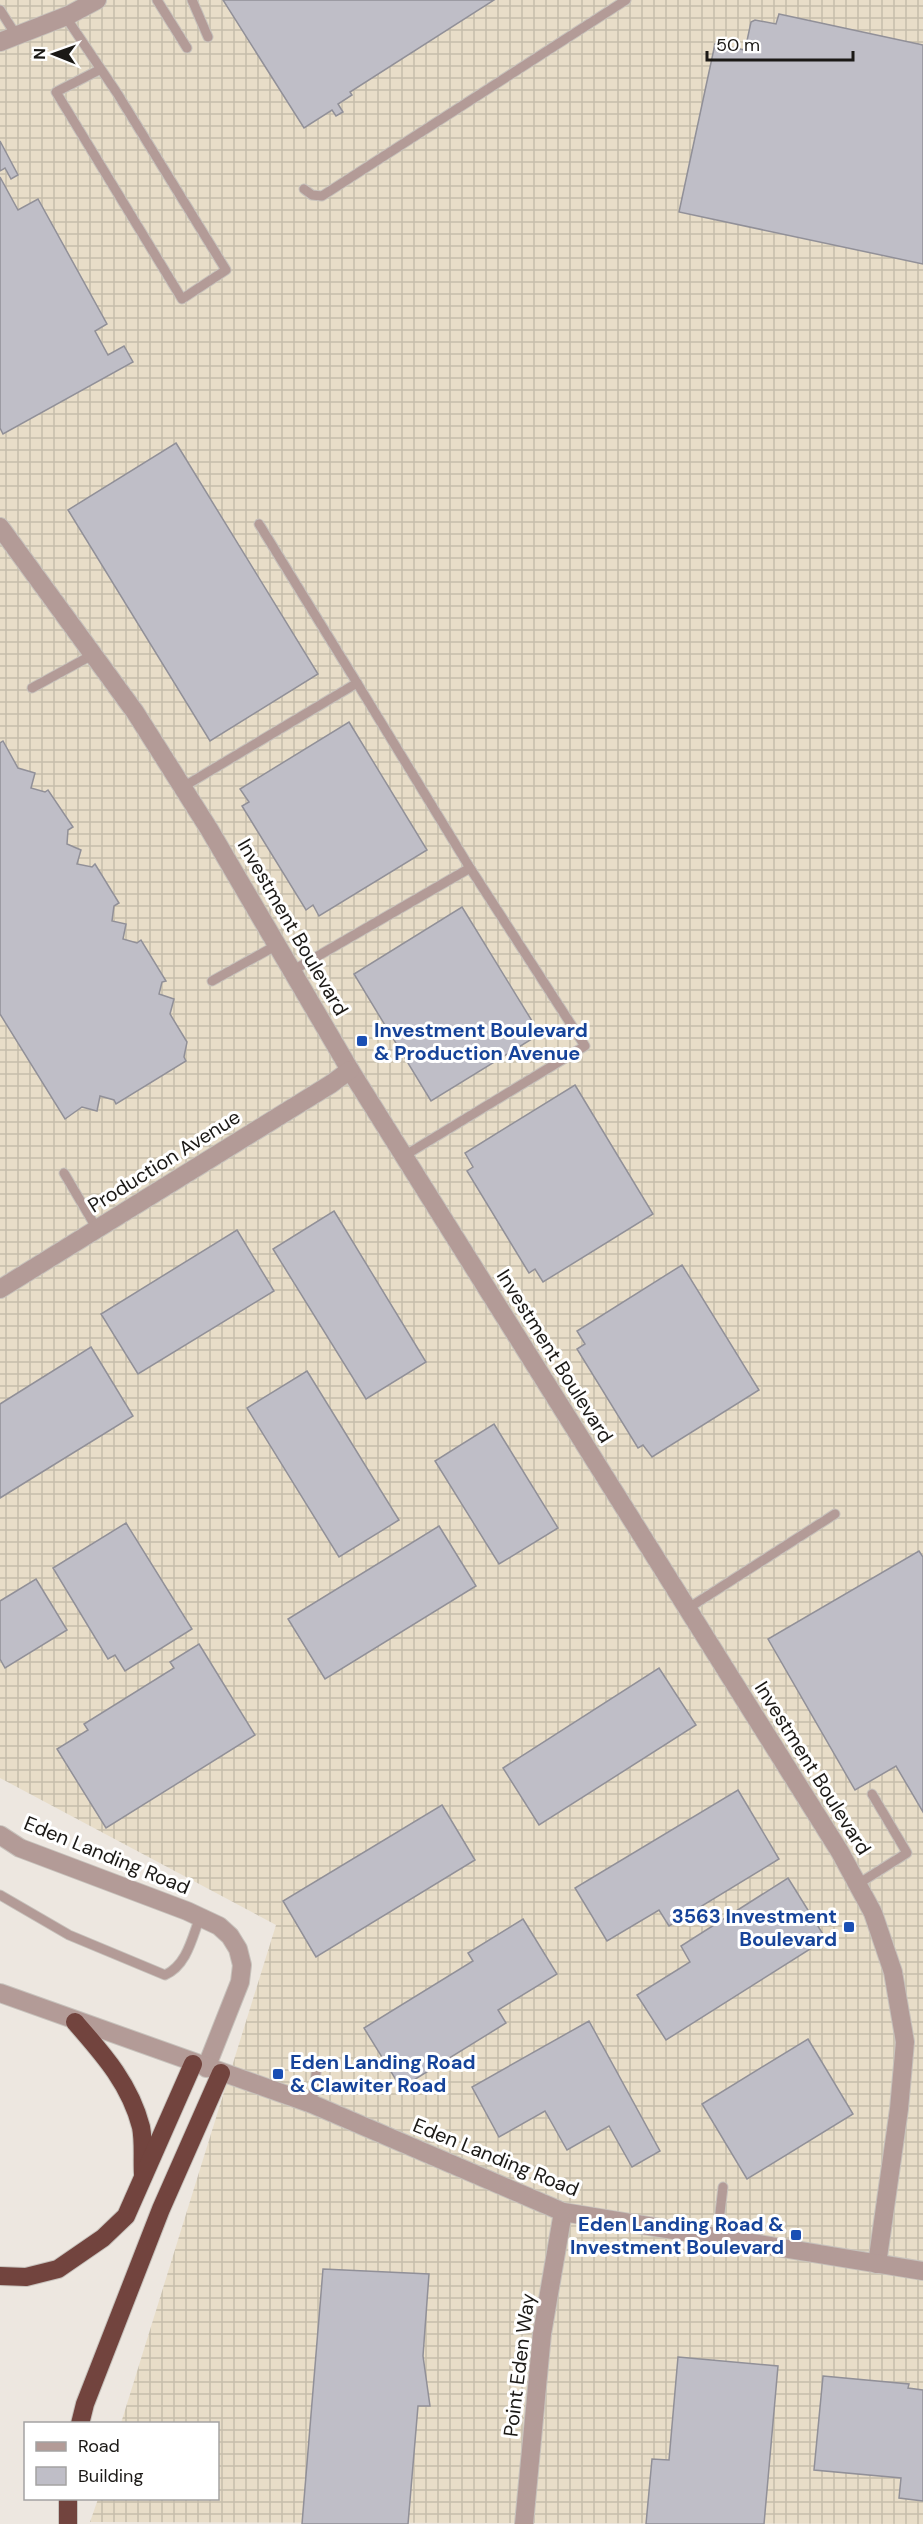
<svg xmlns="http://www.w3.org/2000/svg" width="923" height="2524" font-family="'DM Sans',sans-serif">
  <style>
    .industrial { fill: url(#industrial-grid) }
    .building { fill: #bfbec7; stroke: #919098; stroke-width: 1.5 }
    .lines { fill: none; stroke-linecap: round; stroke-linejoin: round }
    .service-casing { stroke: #c7c2bc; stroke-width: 11 }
    .minor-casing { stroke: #c7c2bc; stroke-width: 20 }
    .tertiary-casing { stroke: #c7c2bc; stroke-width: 20 }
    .motorway-casing { stroke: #c7c2bc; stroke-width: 20 }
    .service { stroke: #b39b97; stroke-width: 9 }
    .minor { stroke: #b39b97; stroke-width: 18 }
    .tertiary { stroke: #b39b97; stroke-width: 18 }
    .motorway { stroke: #72443e; stroke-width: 18 }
    .transit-dot { fill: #1a4fb4; stroke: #fff; stroke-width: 2 }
    .labels { text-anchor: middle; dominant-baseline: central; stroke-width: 6; stroke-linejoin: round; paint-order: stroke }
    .street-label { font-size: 20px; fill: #1b1916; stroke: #fff }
    .transit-label { font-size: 20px; font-weight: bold; fill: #164399; stroke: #fff; text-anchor: start }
  </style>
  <defs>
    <pattern id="industrial-grid" width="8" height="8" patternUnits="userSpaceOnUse" patternTransform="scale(1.5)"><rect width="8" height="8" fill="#e8ddc8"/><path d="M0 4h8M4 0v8" fill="none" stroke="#c6bdab"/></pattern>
  </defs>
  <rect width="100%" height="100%" fill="#ede7e0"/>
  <path class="industrial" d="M0,0h923v2524l-833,-2 8,-23 120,-1v-74l-97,-1 155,-498 -276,-147z"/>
  <g class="building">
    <path d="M223,0h271l-144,92 2,3 -14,9 5,8 -7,4 -4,-6 -28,18z"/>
    <path d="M779,14l144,31v219l-244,-52 36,-168 30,6 6,-28 4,-2 21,4z"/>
    <path d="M0,141l18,34 -7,4 -6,-11 -5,3z"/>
    <path d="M0,177l18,33 20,-11 69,125 -12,7 13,24 16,-9 9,16 -130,72 -3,-6z"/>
    <path d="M176,443l142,231 -108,67 -142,-231z"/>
    <path d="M349,722l78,128 -108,66 -6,-11 -7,5 -64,-104 7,-4 -9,-13z"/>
    <path d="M3,741l15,27 17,5 -4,15 14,4 3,-2 25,37 -5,3 -1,14 14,6 -4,14 15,3 3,-3 24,39 -5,3 -2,15 14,3 -3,15 14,4 4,-3 25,41 -4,1 -3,12 15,5 -4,15 17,28 -3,15 2,4 -70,43 -2,-4 -14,-4 -3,15 -15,-4 -17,12 -65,-105v-271z"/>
    <path d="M462,907l78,127 -109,67 -77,-127z"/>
    <path d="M575,1085l78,129 -110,68 -8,-13 -6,4 -62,-102 6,-4 -8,-14z"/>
    <path d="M334,1211l92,151 -60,37 -93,-150z"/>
    <path d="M237,1230l37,61 -136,83 -37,-60z"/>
    <path d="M682,1265l77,125 -107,67 -9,-12 -5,3 -61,-99 8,-5 -8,-13z"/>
    <path d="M91,1347l42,69 -133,82v-94z"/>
    <path d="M307,1371l92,149 -60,37 -92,-149z"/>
    <path d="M494,1424l64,104 -59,36 -64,-103z"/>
    <path d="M126,1523l66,106 -67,42 -10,-16 -7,4 -55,-91z"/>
    <path d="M439,1526l37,60 -151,93 -37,-60z"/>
    <path d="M919,1551l4,6v255l-27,-46 -41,24 -87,-151z"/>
    <path d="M36,1579l31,51 -62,38 -5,-9v-58z"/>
    <path d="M199,1644l56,91 -149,93 -49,-79 31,-19 -4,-6 90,-56 -4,-6z"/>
    <path d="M659,1668l37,57 -157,100 -36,-57z"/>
    <path d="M738,1790l41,69 -110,67 -10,-16 -52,31 -32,-53z"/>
    <path d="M442,1805l33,55 -159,97 -33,-56z"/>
    <path d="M788,1878l38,61 -160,101 -29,-45 53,-33 -9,-16z"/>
    <path d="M523,1919l34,55 -59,36 8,13 -105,65 -37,-60 109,-67 -5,-8z"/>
    <path d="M589,2021l71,130 -28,16 -23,-41 -42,24 -22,-39 -46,26 -27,-50z"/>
    <path d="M808,2039l45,75 -106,65 -45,-75z"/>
    <path d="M323,2269l106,5 -6,82 7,50h-12l-10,118h-106z"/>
    <path d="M678,2357l100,9 -14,158h-118l6,-65 17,1z"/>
    <path d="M823,2376l86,8 -1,4 15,2v111l-24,-3 2,-20 -87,-8z"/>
  </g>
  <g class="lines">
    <defs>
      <g id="service">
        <path d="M157,0l30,48"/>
        <path d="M192,0l16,37"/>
        <path d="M0,10l16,25"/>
        <path d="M65,16l52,77 109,177 -44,29 -126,-207 45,-23"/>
        <path d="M304,189l8,6 10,1 304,-196"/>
        <path d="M32,688l62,-34"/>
        <path d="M183,787l174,-104 -98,-159"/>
        <path d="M292,971l178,-103 -113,-185"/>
        <path d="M212,981l65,-36"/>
        <path d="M404,1156l181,-110 -115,-178"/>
        <path d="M64,1173l33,56"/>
        <path d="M687,1609l148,-95"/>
        <path d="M858,1884l49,-31 -35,-59"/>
        <path d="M0,1895l69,40 96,40c22,-10 27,-37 35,-58"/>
        <path d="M312,2104l5,-38"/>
        <path d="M717,2238l6,-51"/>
      </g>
      <g id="minor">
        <path d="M0,42l69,-27 28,-15"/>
        <path d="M0,527l135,185 74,117 141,241 490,782 33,61 20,59 12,70 -6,67 -22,155"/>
        <path d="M0,1289l331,-205 19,-14"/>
        <path d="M0,1835l20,13 167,63 32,15 11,10 8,13 4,16 -2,17 -34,86"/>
        <path d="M524,2524l18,-190 21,-122"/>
      </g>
      <path id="tertiary" d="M0,1993l312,111 251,108 360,59"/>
      <g id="motorway">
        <path d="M75,2022c28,32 55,62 66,105 3,15 1,32 2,47"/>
        <path d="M0,2276l26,1 32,-8 45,-31 23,-22 67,-152"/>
        <path d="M80,2424l5,-20 76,-195 60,-136"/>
        <path d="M68,2524v-26"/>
      </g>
    </defs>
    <use href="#service" class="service-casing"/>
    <use href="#minor" class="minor-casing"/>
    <use href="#tertiary" class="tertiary-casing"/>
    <use href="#motorway" class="motorway-casing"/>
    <use href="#service" class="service"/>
    <use href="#minor" class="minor"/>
    <use href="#tertiary" class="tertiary"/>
    <use href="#motorway" class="motorway"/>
  </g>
  <g class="transit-dot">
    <rect x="356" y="1035" width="12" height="12" rx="3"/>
    <rect x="843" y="1921" width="12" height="12" rx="3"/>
    <rect x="272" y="2068" width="12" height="12" rx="3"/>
    <rect x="790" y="2229" width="12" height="12" rx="3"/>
  </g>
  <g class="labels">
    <g class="street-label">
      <text transform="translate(293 927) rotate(60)">Investment Boulevard</text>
      <text transform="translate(164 1161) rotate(-32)">Production Avenue</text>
      <text transform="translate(555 1356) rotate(58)">Investment Boulevard</text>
      <text transform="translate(813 1768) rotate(58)">Investment Boulevard</text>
      <text transform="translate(107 1855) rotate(22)">Eden Landing Road</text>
      <text transform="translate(496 2157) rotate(22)">Eden Landing Road</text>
      <text transform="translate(519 2365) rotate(-83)">Point Eden Way</text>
    </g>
    <g class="transit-label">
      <text x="374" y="1030">Investment Boulevard<tspan x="374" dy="23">&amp; Production Avenue</tspan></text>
      <text x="837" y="1916" text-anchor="end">3563 Investment<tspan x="837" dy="23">Boulevard</tspan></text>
      <text x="290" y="2062">Eden Landing Road<tspan x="290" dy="23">&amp; Clawiter Road</tspan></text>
      <text x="784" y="2224" text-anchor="end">Eden Landing Road &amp;<tspan x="784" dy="23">Investment Boulevard</tspan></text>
    </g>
  </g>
  <rect x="24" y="2422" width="195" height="78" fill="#ffffff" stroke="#a4a3a2" stroke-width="1.5"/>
  <rect x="36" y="2442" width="30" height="9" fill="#b39b97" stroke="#a4a3a2" stroke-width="1.5"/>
  <text x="78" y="2452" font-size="18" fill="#1b1916">Road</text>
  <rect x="36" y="2467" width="30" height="18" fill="#bfbec7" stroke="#a4a3a2" stroke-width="1.5"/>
  <text x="78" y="2482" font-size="18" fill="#1b1916">Building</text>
  <g transform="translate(54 54) rotate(271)" stroke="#ffffff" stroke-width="4.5" paint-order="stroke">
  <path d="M0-4.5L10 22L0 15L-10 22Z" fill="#1b1916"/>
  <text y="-9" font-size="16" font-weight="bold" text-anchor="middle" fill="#1b1916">N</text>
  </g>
  <path d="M707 51v9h146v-9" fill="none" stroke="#1b1916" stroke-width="3"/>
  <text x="716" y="51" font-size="18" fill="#1b1916" stroke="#ffffff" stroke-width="4.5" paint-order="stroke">50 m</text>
</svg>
